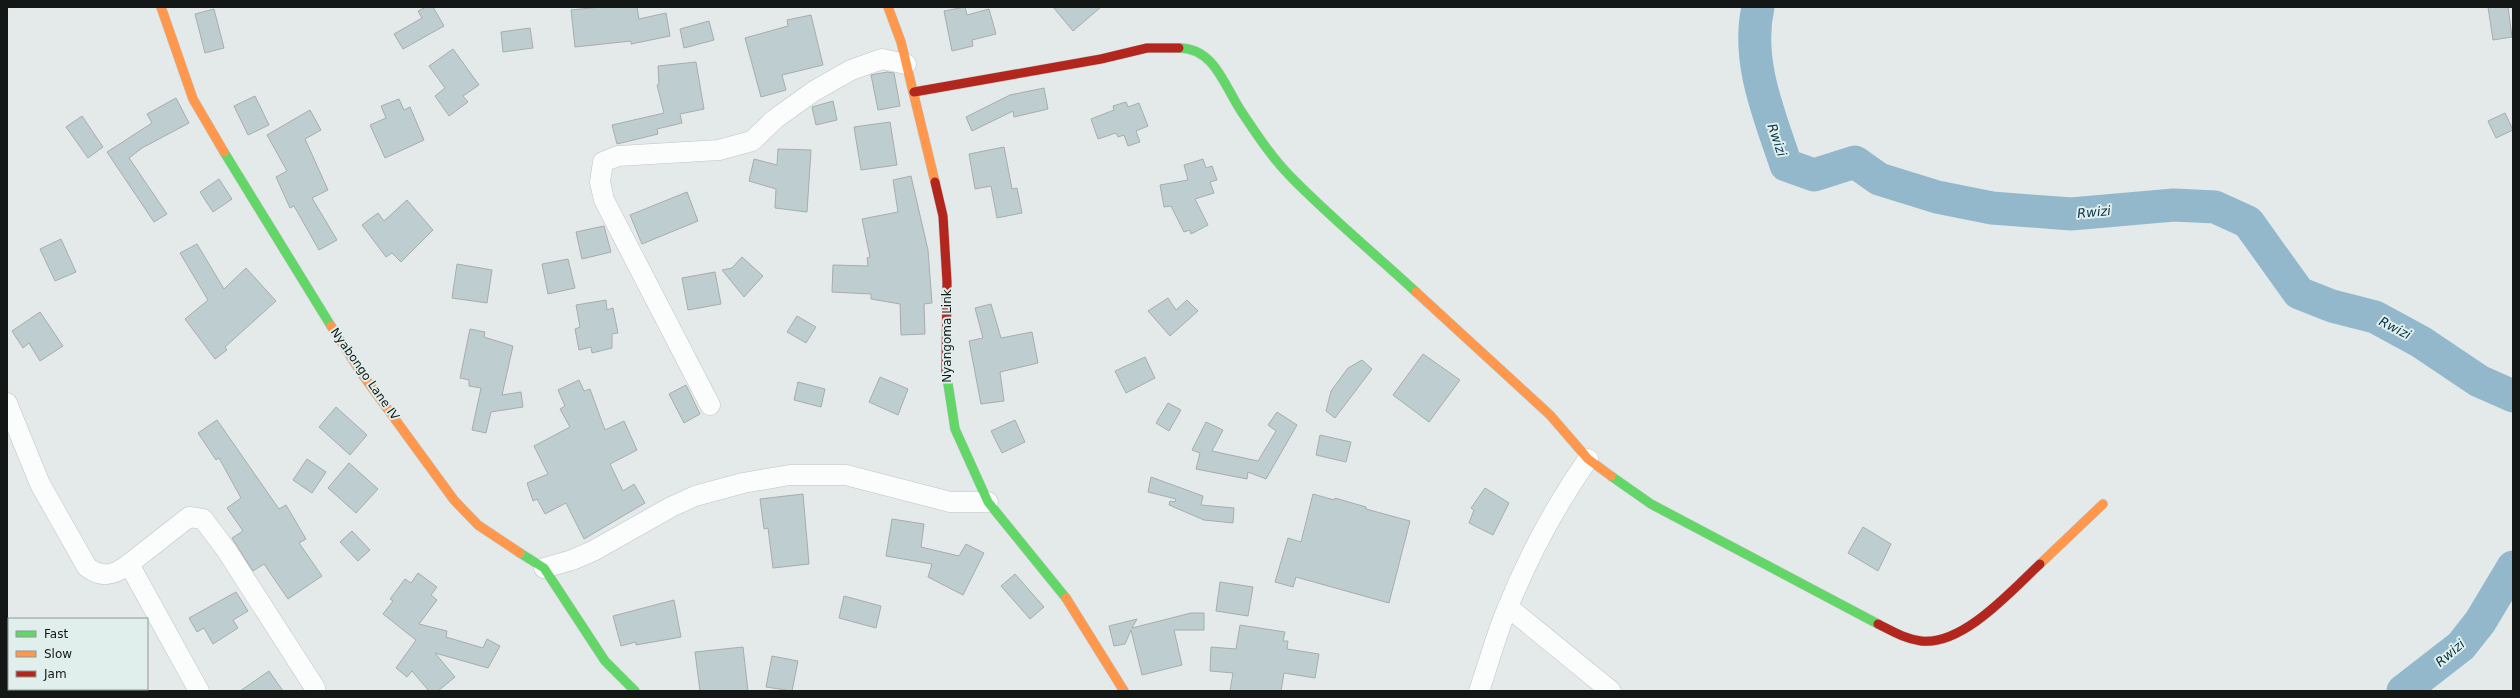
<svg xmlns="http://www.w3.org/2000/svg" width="2520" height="698" font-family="'DejaVu Sans',sans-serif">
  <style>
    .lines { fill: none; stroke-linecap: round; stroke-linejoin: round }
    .river { stroke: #93b8cc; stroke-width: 33 }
    .building { fill: #becdcf; stroke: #a8acad }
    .street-casing { stroke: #c0c4c4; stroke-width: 21 }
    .fast-casing { stroke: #c0c4c4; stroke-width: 10 }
    .slow-casing { stroke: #c0c4c4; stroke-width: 10 }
    .jam-casing { stroke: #c0c4c4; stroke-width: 10 }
    .street { stroke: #fbfcfc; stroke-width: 20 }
    .fast { stroke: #63d668; stroke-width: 9 }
    .slow { stroke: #ff974d; stroke-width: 9 }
    .jam { stroke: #b3261e; stroke-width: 9 }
    .labels { text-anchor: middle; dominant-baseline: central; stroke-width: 4; stroke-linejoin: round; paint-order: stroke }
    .street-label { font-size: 12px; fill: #131817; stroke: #e0eeec }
    .water-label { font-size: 13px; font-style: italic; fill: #063448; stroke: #e0eeec }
  </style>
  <rect width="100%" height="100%" fill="#e4eaea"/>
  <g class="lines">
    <g class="river">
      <path d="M1758,7c-12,54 11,107 28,158l28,10 41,-13 24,17 58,18 55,11 79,6 103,-9 41,2 33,15 51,71 33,13 43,11 46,25 58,39 34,15"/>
      <path d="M2403,691l58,-45 19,-24 33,-55"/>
    </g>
  </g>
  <g class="building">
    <path d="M426,7h7l11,19 -41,23 -9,-15 28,-16 -4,-7z"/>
    <path d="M600,7h37l2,12 27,-6 4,23 -39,8v-3l-56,6 -4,-37z"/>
    <path d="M965,7l2,8 22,-6 7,25 -24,6 1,6 -21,5 -8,-40z"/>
    <path d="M1053,7h48l-28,24z"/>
    <path d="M2488,7h20l4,30 -19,3z"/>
    <path d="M214,9l10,39 -19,5 -10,-39z"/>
    <path d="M811,15l12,50 -41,10 4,15 -25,7 -16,-59 43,-12 -1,-6z"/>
    <path d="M709,21l5,19 -30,8 -4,-19z"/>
    <path d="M530,28l3,20 -30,4 -2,-20z"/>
    <path d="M453,49l26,36 -16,11 5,6 -19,14 -14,-20 10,-8 -16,-22z"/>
    <path d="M696,62l8,47 -24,5 2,9 -25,6 1,5 -41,10 -5,-19 52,-12 -7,-28 2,-1 -1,-18z"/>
    <path d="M887,72l7,1 6,33 -22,4 -7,-35z"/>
    <path d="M1044,88l4,21 -34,8 -1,-6 -41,20 -6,-14 44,-22z"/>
    <path d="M255,96l14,29 -21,10 -14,-29z"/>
    <path d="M176,98l13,25 -47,25 -13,10 38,56 -13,8 -47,-70 45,-29 -5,-9z"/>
    <path d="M399,99l5,11 6,-3 14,33 -39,18 -15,-33 16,-7 -5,-12z"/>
    <path d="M833,101l4,19 -21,5 -4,-18z"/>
    <path d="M1126,102l2,5 11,-4 9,23 -12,5 4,11 -12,4 -4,-11 -6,2 -2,-4 -18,6 -7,-20 23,-9 -1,-4z"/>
    <path d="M310,110l11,20 -16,9 23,51 -16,8 25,42 -18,10 -25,-44 -4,2 -14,-31 11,-6 -20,-36z"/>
    <path d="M2505,113l8,17 -17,8 -8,-17z"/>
    <path d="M82,116l21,31 -15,11 -22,-31z"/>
    <path d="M890,122l7,43 -36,5 -7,-43z"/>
    <path d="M1004,147l8,42 5,-1 5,25 -25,5 -6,-32 -16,3 -6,-35z"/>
    <path d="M778,149l33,1 -4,62 -32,-4 1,-19 -27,-8 5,-22 23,6z"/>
    <path d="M1203,159l3,9 6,-2 5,14 -7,2 4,11 -19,6 13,26 -17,9 -1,-4 -6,2 -13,-26 -7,1 -4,-22 28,-5 -4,-15z"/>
    <path d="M911,176l17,74 4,53 -8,1 1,30 -24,1 -1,-31 -29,-5v-5l-39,-2 1,-27 35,1 -1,-8 3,-1 -8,-38 36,-7 -5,-32z"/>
    <path d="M219,179l13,20 -19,13 -13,-20z"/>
    <path d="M687,192l11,29 -56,23 -12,-29z"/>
    <path d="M407,200l26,30 -32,32 -9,-9 -6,4 -24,-32 16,-12 6,8z"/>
    <path d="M604,226l7,26 -29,7 -6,-27z"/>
    <path d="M61,239l15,33 -21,9 -15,-32z"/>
    <path d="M197,244l27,45 22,-21 30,33 -51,46 2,3 -12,9 -30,-40 23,-19 -28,-47z"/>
    <path d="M742,257l21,19 -19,21 -22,-27 10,-2z"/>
    <path d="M568,259l7,29 -27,6 -6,-30z"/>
    <path d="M457,264l35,6 -5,33 -35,-5z"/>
    <path d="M715,272l6,32 -33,6 -6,-32z"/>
    <path d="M1168,298l8,12 11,-10 11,11 -28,25 -22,-25z"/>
    <path d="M606,300l1,10 6,-2 5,25 -6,1v14l-20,5 -1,-6 -12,3 -4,-21 5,-2 -4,-22z"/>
    <path d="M991,304l10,34 31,-6 6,31 -38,9 4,29 -23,3 -12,-63 14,-3 -8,-30z"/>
    <path d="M40,312l23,34 -23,15 -11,-18 -6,5 -11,-17z"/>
    <path d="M797,316l19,11 -10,16 -19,-11z"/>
    <path d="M470,329l15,3 -1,5 29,9 -11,49 19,-3 2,15 -32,5 -5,21 -14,-3 9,-42 -12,-2v-6l-9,-2z"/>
    <path d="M1423,354l37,26 -31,42 -36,-27z"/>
    <path d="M1145,357l10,21 -29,15 -11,-22z"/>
    <path d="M1362,360l10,9 -37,49 -9,-7 5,-20 17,-23z"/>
    <path d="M880,377l28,12 -10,26 -29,-13z"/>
    <path d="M579,380l5,11 6,-2 15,41 19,-9 13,29 -27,14 13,27 11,-7 11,19 -61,36 -18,-36 -21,11 -8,-15 -4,2 -6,-18 21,-9 -14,-28 36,-19 -10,-18 5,-3 -7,-16z"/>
    <path d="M798,382l27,7 -4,18 -27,-7z"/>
    <path d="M686,385l14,29 -16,9 -15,-29z"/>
    <path d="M1168,403l13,7 -12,21 -13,-8z"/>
    <path d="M336,407l31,28 -17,20 -31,-28z"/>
    <path d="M1277,412l20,13 -31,54 -18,-7 -1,7 -51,-10 4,-16 -8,-3 14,-28 17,8 -11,21 46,10 18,-30 -8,-6z"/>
    <path d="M217,420l62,89 7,-4 20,34 -7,4 23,33 -34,23 -24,-35 -11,7 -21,-33 11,-7 -16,-23 14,-10 -22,-40 -3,2 -18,-27z"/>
    <path d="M1015,420l10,22 -23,11 -11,-22z"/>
    <path d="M1320,435l31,7 -5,20 -30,-7z"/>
    <path d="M307,459l19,13 -14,21 -19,-13z"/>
    <path d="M349,463l29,26 -22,24 -28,-25z"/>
    <path d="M1151,477l52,19 -2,9 33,3 -1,15 -29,-3 -35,-15 1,-4 5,1 1,-3 -28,-7z"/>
    <path d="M1485,488l24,15 -16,32 -24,-12 5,-13 -3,-2z"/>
    <path d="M803,494l6,70 -36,4 -5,-40 -4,1 -4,-30z"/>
    <path d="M1313,494l21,6 1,-2 31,9v2l44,12 -21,82 -93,-26 -3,10 -18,-5 13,-44 13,4z"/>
    <path d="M892,519l32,5 -3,23 38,9 7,-12 18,9 -21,42 -35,-18 4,-13 -46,-8z"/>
    <path d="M1863,527l28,17 -13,27 -30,-18z"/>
    <path d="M352,531l18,19 -12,11 -18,-19z"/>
    <path d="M418,573l19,14 -6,8 6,5 -18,24 28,7 -1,6 37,11 4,-9 13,7 -12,22 -53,-15 20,24 -17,14h-9l-17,-20 -5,6 -11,-9 20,-28 -33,-26 10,-13 -3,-2 15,-20 6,4z"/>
    <path d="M1015,574l29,33 -14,12 -29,-33z"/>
    <path d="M1220,582l33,5 -5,29 -32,-5z"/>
    <path d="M236,592l12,19 -15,9 5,8 -25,16 -9,-16 -7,4 -8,-14z"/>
    <path d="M844,596l37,10 -5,22 -37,-10z"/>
    <path d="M674,600l7,37 -45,8v-3l-15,4 -8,-30z"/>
    <path d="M1191,613h13v17h-30l8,35 -40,10 -11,-45 -6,14 -11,2 -5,-20 28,-7 -5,9z"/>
    <path d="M1240,625l45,7 -2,9h5l-1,8 32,5 -4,24 -31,-5 -3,18h-51l3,-18 -23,-2 1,-24 25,2z"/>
    <path d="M743,647l5,44h-48l-5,-39z"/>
    <path d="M772,656l26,5 -6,30 -26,-4z"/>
    <path d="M269,671l14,20h-43z"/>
  </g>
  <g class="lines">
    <defs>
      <g id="street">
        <path d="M7,403l33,81 47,83c15,12 28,8 42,-3l70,127"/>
        <path d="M710,405l-106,-205 -4,-18 3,-20 15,-6 101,-6 33,-9 23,-22 39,-28 37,-21 31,-11 24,5"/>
        <path d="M129,564l60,-47 14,2 24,32 88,137"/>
        <path d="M544,568l28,-8 21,-9 78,-44 24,-11 48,-13 47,-8h56l104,27h38"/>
        <path d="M1508,607l103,84"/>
        <path d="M1479,691c10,-28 17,-57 29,-84 21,-52 48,-102 80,-148"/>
      </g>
      <g id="fast">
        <path d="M1179,48c37,0 46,41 64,66 14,21 30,45 48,63 39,40 84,77 125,115"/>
        <path d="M224,152l107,174"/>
        <path d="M946,371l9,58 33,73 78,96"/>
        <path d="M1611,476l40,28 227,120"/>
        <path d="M520,553l24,15 61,93 30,30"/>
      </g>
      <g id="slow">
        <path d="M161,7l32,92 31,53"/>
        <path d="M888,7l13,35 34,140"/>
        <path d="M1416,292l134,123 38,44 23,17"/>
        <path d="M331,326l31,48 92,126 24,25 42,28"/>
        <path d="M2040,564l63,-60"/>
        <path d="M1066,598l58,93"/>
      </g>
      <g id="jam">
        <path d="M914,92l187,-33 46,-11h32"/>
        <path d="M935,182l8,34 4,66 -1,89"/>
        <path d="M1878,624c14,7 27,15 43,17 42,5 91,-51 119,-77"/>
      </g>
    </defs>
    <use href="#street" class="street-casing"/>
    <use href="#fast" class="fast-casing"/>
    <use href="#slow" class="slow-casing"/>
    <use href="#jam" class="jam-casing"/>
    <use href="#street" class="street"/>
    <use href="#fast" class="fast"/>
    <use href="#slow" class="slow"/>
    <use href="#jam" class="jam"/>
  </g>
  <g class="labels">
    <g class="street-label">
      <text transform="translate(947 336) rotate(-90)">Nyangoma Link</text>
      <text transform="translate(365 374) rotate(55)">Nyabongo Lane IV</text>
    </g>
    <g class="water-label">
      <text transform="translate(1777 140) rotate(71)">Rwizi</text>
      <text transform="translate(2094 212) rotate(-5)">Rwizi</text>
      <text transform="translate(2395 328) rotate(27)">Rwizi</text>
      <text transform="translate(2450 653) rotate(-41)">Rwizi</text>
    </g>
  </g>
  <rect width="2520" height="698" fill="none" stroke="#131817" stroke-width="16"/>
  <rect x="8" y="618" width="140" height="72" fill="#e0eeec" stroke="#8e9897"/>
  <rect x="16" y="631" width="20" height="6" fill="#63d668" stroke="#8e9897"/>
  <text x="44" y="638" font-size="12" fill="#131817">Fast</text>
  <rect x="16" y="651" width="20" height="6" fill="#ff974d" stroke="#8e9897"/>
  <text x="44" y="658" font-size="12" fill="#131817">Slow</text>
  <rect x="16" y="671" width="20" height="6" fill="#b3261e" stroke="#8e9897"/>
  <text x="44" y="678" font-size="12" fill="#131817">Jam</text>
</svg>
